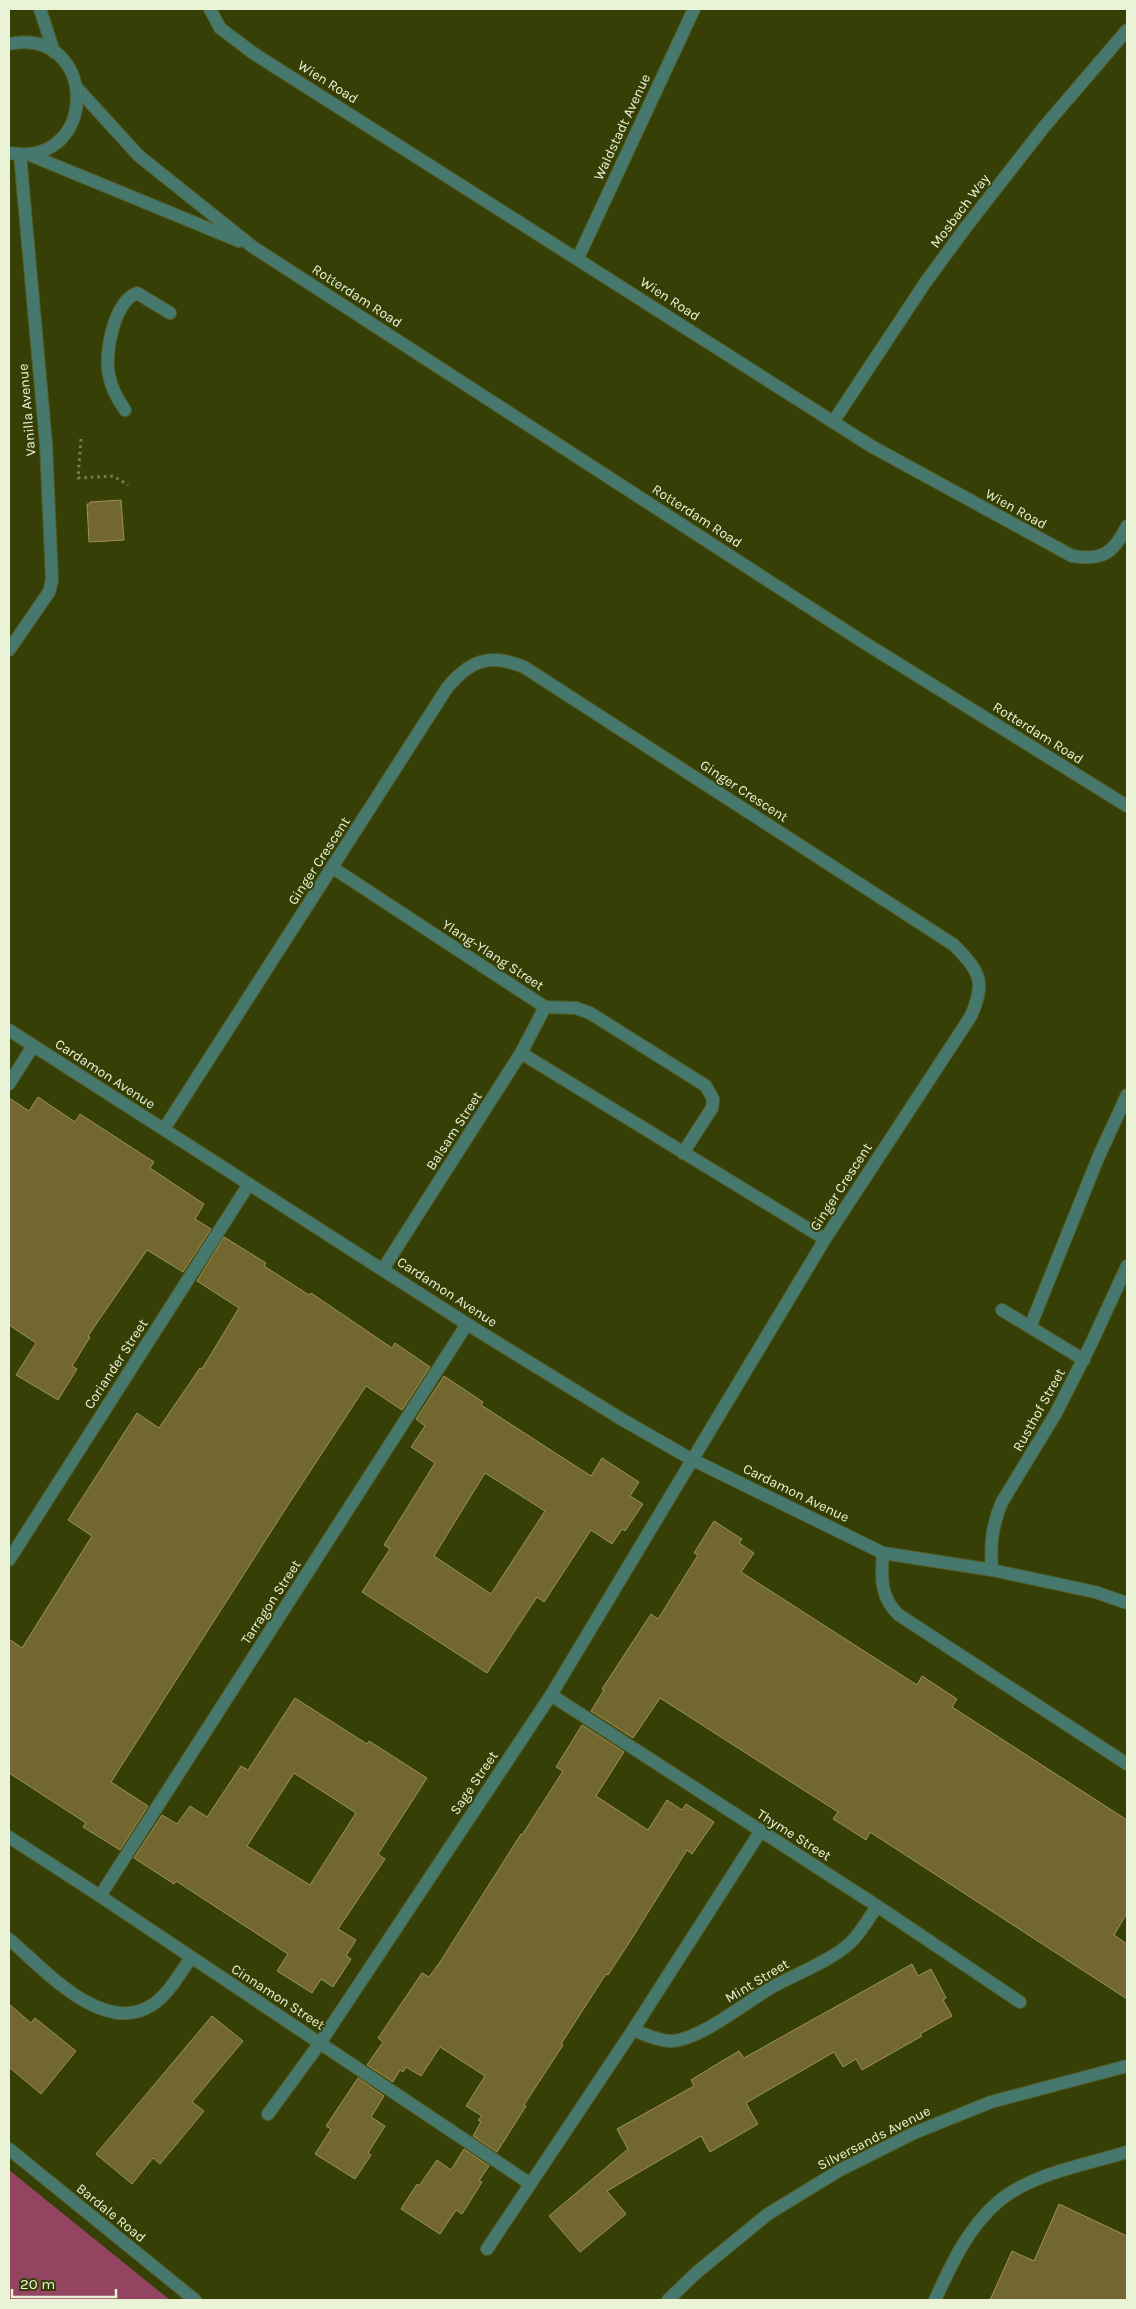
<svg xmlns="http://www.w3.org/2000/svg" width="1136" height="2309" font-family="Karla,sans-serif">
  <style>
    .green { fill: #924460 }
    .building { fill: #72682f; stroke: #9c9259; fill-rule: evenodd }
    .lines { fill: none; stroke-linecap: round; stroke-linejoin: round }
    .minor-casing { stroke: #525c27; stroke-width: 14 }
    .path { stroke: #767f51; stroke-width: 3; stroke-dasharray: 2.5 4; stroke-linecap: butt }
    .minor { stroke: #46786e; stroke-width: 12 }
    .labels { text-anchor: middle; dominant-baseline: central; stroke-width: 4; stroke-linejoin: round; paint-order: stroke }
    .street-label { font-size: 14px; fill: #ebf3d6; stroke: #353f06 }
  </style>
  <rect width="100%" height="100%" fill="#353f06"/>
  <path class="green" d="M9,2170l161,130h-161z"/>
  <g class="building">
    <path d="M121,500l3,40 -35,2 -2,-38h3v-2z"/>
    <path d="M38,1097l37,25 5,-8 74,48 -4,6 54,36 -9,15 16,10 -28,43 -36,-22 -59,86 2,1 -18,29 5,3 -19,31 -42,-25 20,-32 -27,-18v-227l20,13z"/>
    <path d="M224,1237l42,26 -2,3 45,29 2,-2 81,55 3,-5 35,24 -28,43 -36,-24 -78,119 -177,277 37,24 -28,44 -37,-23 3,-4 -77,-50v-134l13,9 70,-112 -24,-16 69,-107 22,15 41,-60 2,1 37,-61 -42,-27z"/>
    <path d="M444,1376l39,26 -2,3 110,71 11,-18 37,24 -9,14 13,8 -18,27 -3,-2 -10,15 -21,-14 -47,72 -7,-5 -50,76 -125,-81 28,-43 -6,-4 51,-82 -24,-16 14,-21 -9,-7zM485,1473l60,38 -54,83 -57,-38z"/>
    <path d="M714,1521l28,18 -3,4 15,10 -13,19 176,113 5,-9 35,23 -5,8 175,113v93l-13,22 13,9v55l-257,-167 -4,8 -17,-11 -16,-10 5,-7 -178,-114 -27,40 -42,-27 13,-21 -2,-1 49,-75 7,5 40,-64 -4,-2z"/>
    <path d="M295,1698l72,46 2,-3 58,37 -49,76 7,5 -47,70 18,11 -10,16 5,3 -18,28 -12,-8 -9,14 -35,-22 11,-17 -112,-73 -2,3 -40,-26 28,-43 15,9 13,-18 17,11 34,-51 7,4zM294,1773l62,40 -46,72 -63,-39z"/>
    <path d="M582,1725l42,27 -28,44 52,34 19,-30 15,10 4,-6 28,18 -22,32 -5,-4 -60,96 -19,29 -2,-1 -45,70 2,1 -39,60 2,1 -29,46 -24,-16 8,-14 -3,-2 4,-4 -16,-10 19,-30 -45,-29 -19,29 -15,-9 -3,5 -3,-2 -7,12 -26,-17 16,-23 -5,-4 44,-65 7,4 11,-15 81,-128 1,1 41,-64 -7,-4z"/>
    <path d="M912,1964l6,12 13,-7 15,29 -3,2 9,16 -32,18 2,2 -60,34 -6,-11 -13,8 -9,-15 -88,51 12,21 -48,28 -9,-16 -94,55 19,23 -46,38 -31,-36 79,-67 -11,-20 77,-43 -3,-6 31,-19 17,-10 5,7z"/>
    <path d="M9,2004l22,19 4,-5 41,33 -35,43 -32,-27z"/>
    <path d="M212,2016l31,25 -51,61 12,9 -44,53 -7,-6 -21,26 -36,-30z"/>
    <path d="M358,2078l26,18 -13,21 14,9 -17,27 3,2 -16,24 -40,-25 16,-25 -5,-3z"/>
    <path d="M464,2149l25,17 -10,15 3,1 -20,32 -6,-4 -16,24 -39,-25 16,-25 2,2 18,-26 14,10z"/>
    <path d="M1059,2204l68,32v64h-137l22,-49 22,10z"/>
  </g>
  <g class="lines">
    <defs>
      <g id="minor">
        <path d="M40,9l14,43"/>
        <path d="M210,9l10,19 33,25 618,393 201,110c30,5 42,-3 55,-30"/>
        <path d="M9,44c89,-18 92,124 0,109"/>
        <path d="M77,88l62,68 114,91 607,393 267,166"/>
        <path d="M30,155l209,86"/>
        <path d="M578,258l116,-249"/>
        <path d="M125,410c-7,-10 -14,-22 -16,-35 -5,-22 5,-73 28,-82l33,20"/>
        <path d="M833,422l92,-139 41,-56 78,-100 83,-97"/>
        <path d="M9,650l40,-58 3,-12 -6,-136 -26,-289"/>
        <path d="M333,868l212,139 31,1 14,5 116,73 7,13 -1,9 -29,45"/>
        <path d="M9,1030l458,294 156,96 68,39 192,94 109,17 103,22 32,11"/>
        <path d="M521,1053l304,186"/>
        <path d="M9,1084l24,-38"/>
        <path d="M164,1129l283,-441c23,-28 43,-35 77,-21l430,278c26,27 32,36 17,71l-146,223 -274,456 -231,348 -52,71"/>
        <path d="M383,1269l138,-216 24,-46"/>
        <path d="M1002,1310l28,17"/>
        <path d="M1084,1360l-54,-33 68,-169 29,-63"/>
        <path d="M883,1553c-2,24 -3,45 16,62l228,149"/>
        <path d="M9,1560l240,-376"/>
        <path d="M992,1570c-2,-25 0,-45 10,-68l54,-89 35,-69 36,-78"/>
        <path d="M551,1695l326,211 143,96"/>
        <path d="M9,1837l91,59 429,287"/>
        <path d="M100,1896l367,-572"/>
        <path d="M9,1939c34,29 94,98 143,66 16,-10 28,-32 39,-47"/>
        <path d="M633,2030c12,4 27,12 40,11 30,-3 74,-40 101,-55 22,-12 58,-26 76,-43 11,-10 19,-25 27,-37"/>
        <path d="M9,2149l186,151"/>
        <path d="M487,2249l146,-219 127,-198"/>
        <path d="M668,2300l28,-27 72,-59 72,-44 74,-37 77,-31 136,-36"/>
        <path d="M935,2300c16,-35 33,-73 64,-99 34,-28 86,-36 128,-49"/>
      </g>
    </defs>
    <use href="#minor" class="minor-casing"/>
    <path class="path" d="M81,439l-3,39 35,-2 15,9"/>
    <use href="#minor" class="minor"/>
  </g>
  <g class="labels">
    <g class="street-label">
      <text transform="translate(328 82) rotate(32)">Wien Road</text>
      <text transform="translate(622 127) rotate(-65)">Waldstadt Avenue</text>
      <text transform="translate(960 211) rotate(-53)">Mosbach Way</text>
      <text transform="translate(357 296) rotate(33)">Rotterdam Road</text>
      <text transform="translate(670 299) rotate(33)">Wien Road</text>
      <text transform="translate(27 410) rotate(-95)">Vanilla Avenue</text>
      <text transform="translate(1016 509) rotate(29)">Wien Road</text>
      <text transform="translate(697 516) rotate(33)">Rotterdam Road</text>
      <text transform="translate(1038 733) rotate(32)">Rotterdam Road</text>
      <text transform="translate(744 791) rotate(33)">Ginger Crescent</text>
      <text transform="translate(319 861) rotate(-57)">Ginger Crescent</text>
      <text transform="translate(493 955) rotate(33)">Ylang-Ylang Street</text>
      <text transform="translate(105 1074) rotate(33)">Cardamon Avenue</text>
      <text transform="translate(454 1131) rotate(-57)">Balsam Street</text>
      <text transform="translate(841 1187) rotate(-57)">Ginger Crescent</text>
      <text transform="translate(447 1292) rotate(33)">Cardamon Avenue</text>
      <text transform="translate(116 1364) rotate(-57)">Coriander Street</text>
      <text transform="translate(1039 1410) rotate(-61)">Rusthof Street</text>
      <text transform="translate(796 1493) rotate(26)">Cardamon Avenue</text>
      <text transform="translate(271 1602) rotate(-57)">Tarragon Street</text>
      <text transform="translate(474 1783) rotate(-56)">Sage Street</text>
      <text transform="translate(794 1835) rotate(32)">Thyme Street</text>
      <text transform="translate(757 1981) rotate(-31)">Mint Street</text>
      <text transform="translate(278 1997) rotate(33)">Cinnamon Street</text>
      <text transform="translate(874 2138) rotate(-27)">Silversands Avenue</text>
      <text transform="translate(111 2213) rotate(39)">Bardale Road</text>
    </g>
  </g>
  <rect width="1136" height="2309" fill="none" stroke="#ebf3d6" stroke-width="20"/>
  <path d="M12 2289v8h104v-8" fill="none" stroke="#ebf3d6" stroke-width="2.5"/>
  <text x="20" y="2289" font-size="15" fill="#ebf3d6" stroke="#353f06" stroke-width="4" paint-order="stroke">20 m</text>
</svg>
